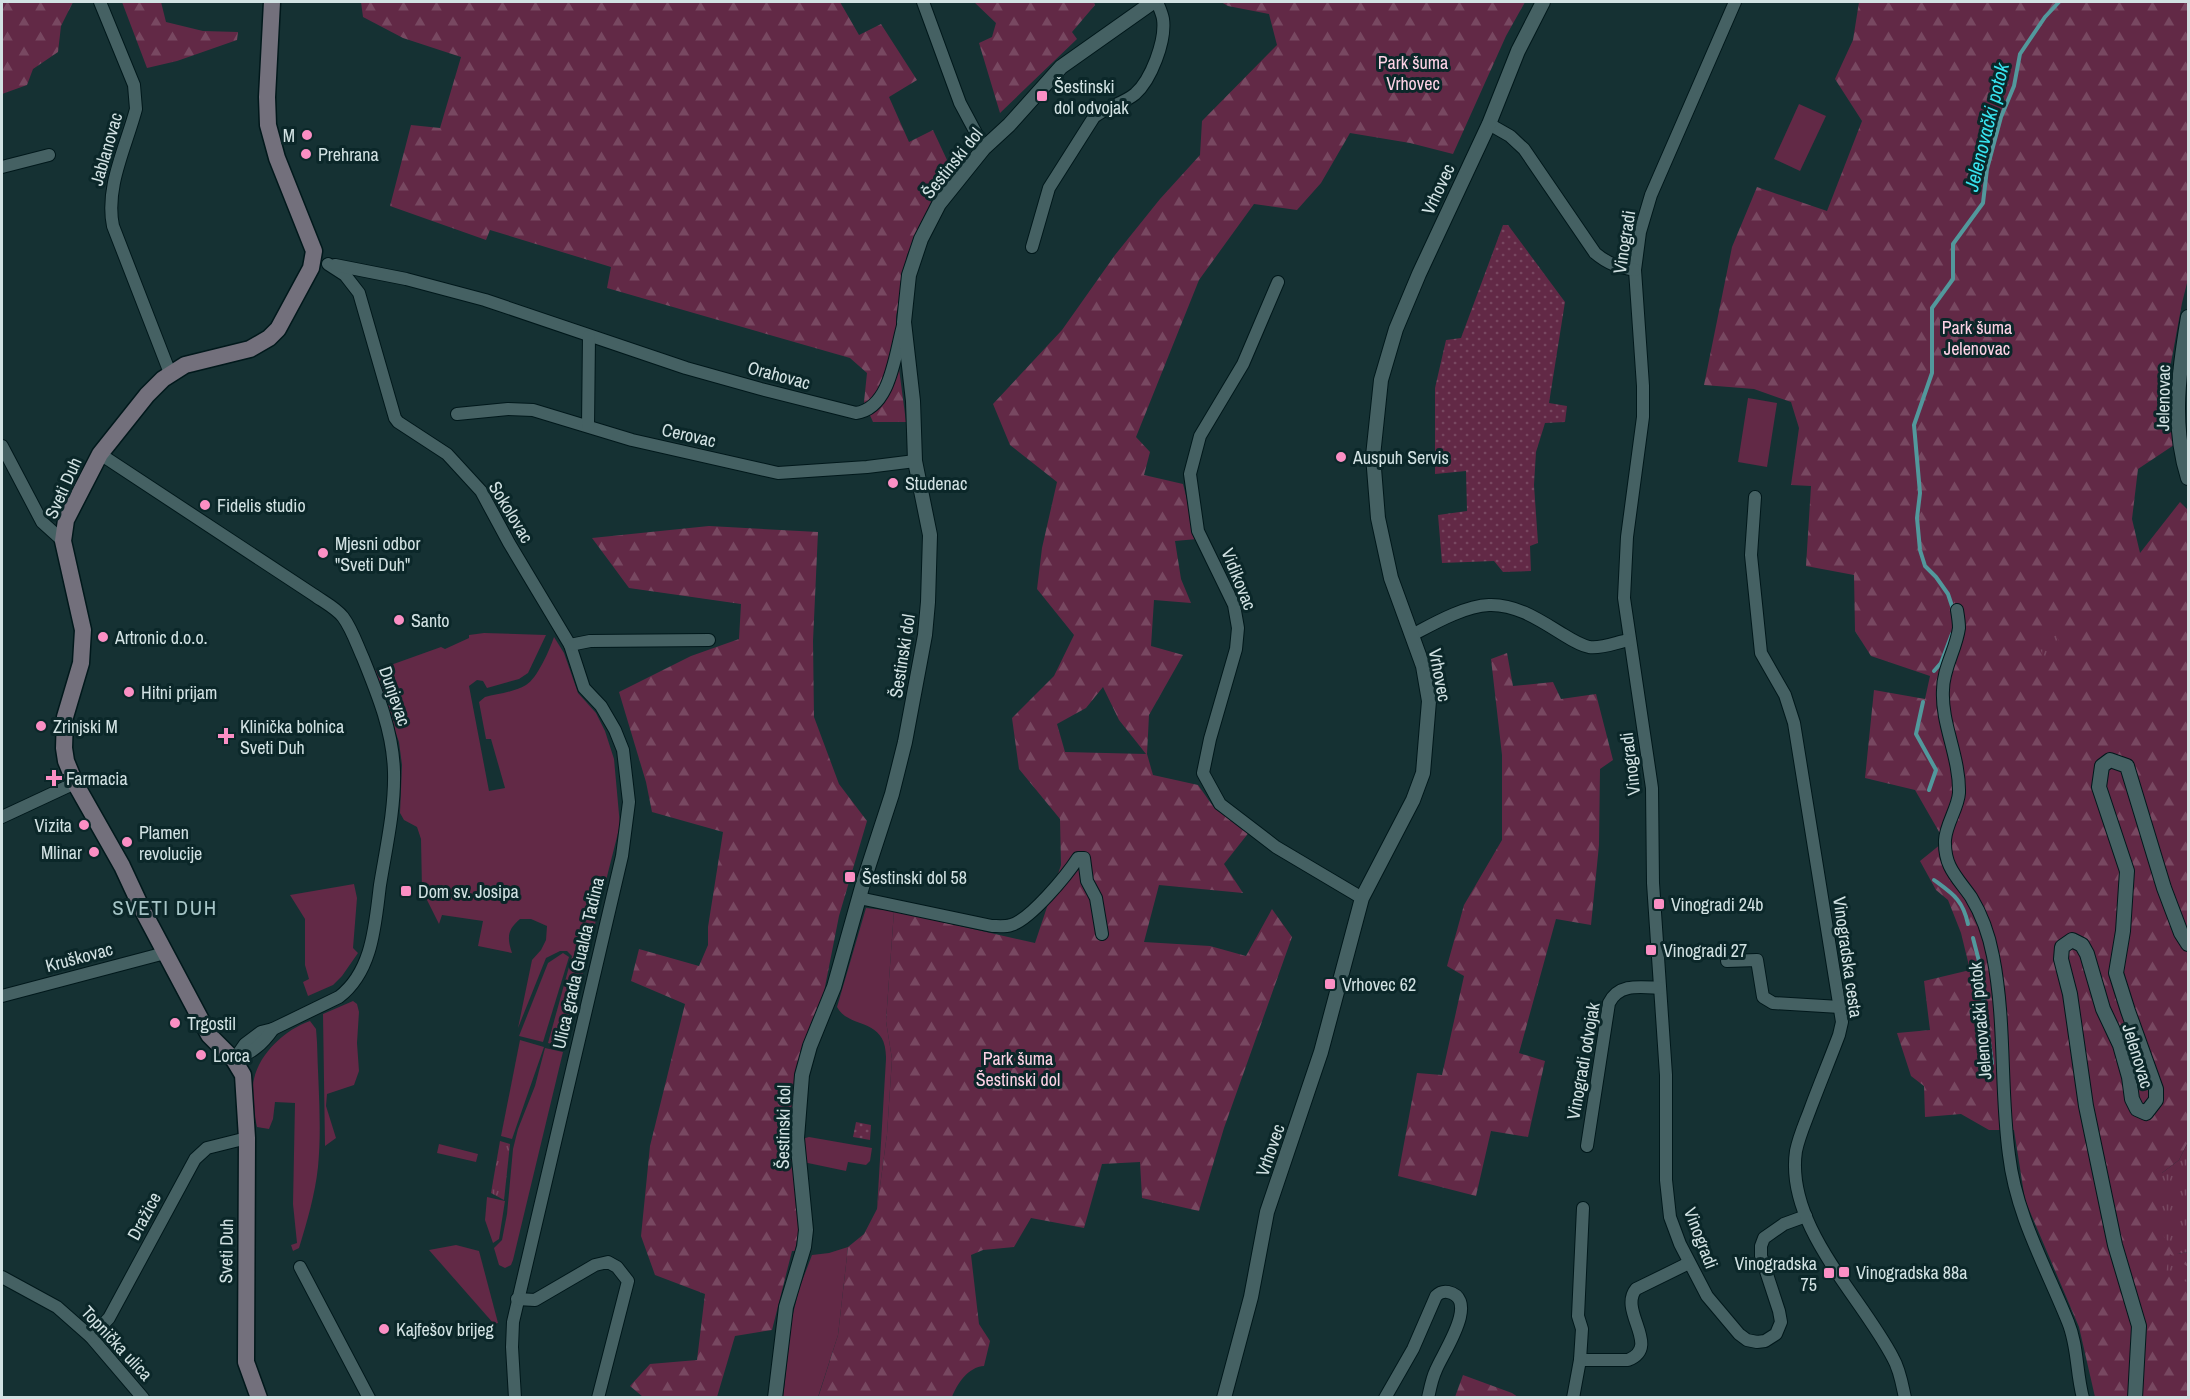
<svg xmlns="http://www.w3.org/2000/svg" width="2190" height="1399" font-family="'Archivo Narrow',sans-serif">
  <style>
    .grass { fill: #622946 }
    .forest { fill: url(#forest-firs); fill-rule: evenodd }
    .park { fill: url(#park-tufts) }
    .garden { fill: url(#garden-dots) }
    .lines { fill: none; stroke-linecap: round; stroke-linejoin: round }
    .stream { stroke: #52989c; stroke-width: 4 }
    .minor-casing { stroke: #00181b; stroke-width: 14 }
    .tertiary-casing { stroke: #00181b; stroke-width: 16 }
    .secondary-casing { stroke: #00181b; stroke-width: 19 }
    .minor { stroke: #456163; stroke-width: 12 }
    .tertiary { stroke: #456163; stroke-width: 14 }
    .secondary { stroke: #73707c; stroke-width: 16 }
    .poi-dot { fill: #fb8fc4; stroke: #0b2729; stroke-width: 2 }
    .labels { text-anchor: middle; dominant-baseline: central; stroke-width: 6; stroke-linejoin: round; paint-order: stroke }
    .park-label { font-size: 18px; fill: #fed3e6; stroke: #0b2729 }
    .poi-label { font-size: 18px; fill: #d2e2e3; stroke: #0b2729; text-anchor: start }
    .street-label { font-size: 18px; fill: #d2e2e3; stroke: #0b2729 }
    .water-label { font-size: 20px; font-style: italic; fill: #38e4ef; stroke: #0b2729 }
    .quarter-label { font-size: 21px; letter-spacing: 1.5px; fill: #a6c5c7; stroke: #0b2729 }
  </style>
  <defs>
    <pattern id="forest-firs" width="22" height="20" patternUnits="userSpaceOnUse" patternTransform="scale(1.5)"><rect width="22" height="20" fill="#622946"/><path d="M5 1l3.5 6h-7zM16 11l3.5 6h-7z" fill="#784861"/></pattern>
    <pattern id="park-tufts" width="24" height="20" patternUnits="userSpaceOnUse" patternTransform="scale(1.5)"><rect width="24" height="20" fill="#622946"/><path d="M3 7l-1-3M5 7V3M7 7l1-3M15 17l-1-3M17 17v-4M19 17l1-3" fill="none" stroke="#784861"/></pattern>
    <pattern id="garden-dots" width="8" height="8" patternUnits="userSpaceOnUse" patternTransform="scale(1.5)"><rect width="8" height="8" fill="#622946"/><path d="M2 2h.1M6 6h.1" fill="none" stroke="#784861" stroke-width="1.8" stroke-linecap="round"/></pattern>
  </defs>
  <rect width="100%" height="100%" fill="#153133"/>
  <g class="grass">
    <path d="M1799,104l27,12 -26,55 -26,-12z"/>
    <path d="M1748,398l29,5 -10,64 -29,-5z"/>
    <path d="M484,633l62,2 -18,38 -9,6 -32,9 -4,-7 -6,-1 -8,6 20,105 16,-3 -14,-49h-5l-7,-37 6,-5c12,-3 29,-5 41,-12 11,-6 24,-36 28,-48l10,16 14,40 18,20 9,18 9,28 6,66 -56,222 -16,-4 24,-87 -5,-5h-7l-14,7 -28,70 14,-68 9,-10 5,-10 1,-14 -16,-7h-11c-13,11 -13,19 -8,34l-34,-7 5,-25 -41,-6 -3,9 -17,-34 -1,-51 -4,-12 -13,-7 -4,-7 2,-48 -3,-23 -25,-71 67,-24 4,2 24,-11v-3z"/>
    <path d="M354,884l3,14 -4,50 5,5 -16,23 -9,9 -25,11 -5,-14 6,-3 -4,-14v-46l-15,-24z"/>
    <path d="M866,908l28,3 -8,110 6,38 -5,75 -10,75 9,-150c1,-43 -37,-29 -49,-52z"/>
    <path d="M563,953l6,4 -26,85 -24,-6 29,-73z"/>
    <path d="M353,1001l4,3 2,8 -2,31 2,28 -5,14 -27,9 -1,12 10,32 -11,8 -2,-132z"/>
    <path d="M310,1021l6,8 1,13c1,42 5,84 1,125 -3,28 -11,55 -19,81l-6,3 -2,-6 6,-2 -4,-39 2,-101 -20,-1 -2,17 -4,10 -12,-2c-3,-14 -6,-28 -4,-42 3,-29 31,-55 57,-64z"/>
    <path d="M520,1040l24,7 -32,92 -11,-3z"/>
    <path d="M545,1048l18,4 -50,208 -2,5 -6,3 -6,-3 -5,-17 8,-8 5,-26 6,-65 5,-20 17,-43z"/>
    <path d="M809,1137l63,11 -2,13 -4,4 -18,-3 -2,9 -43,-9 -1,-23z"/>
    <path d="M439,1144l39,10 -2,8 -39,-9z"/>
    <path d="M487,1197l18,4 -6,38 -6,4 -8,-23z"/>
    <path d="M456,1245l23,6 19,72 -4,1 -65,-74z"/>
    <path d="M848,1247l-10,88 -20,62 -35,1 9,-80 7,-29 13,-34 17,-2z"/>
  </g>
  <g class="forest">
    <path d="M2,2h71l-12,24 -3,26 -25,17 -6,16 -25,9z"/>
    <path d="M122,2h39l5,20 37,9 35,1 -1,8 -60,21 -30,7z"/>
    <path d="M361,2h479l19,33 22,-11 36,56 -28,17 20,45 24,-12 21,45 -22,25 -25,55 -11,62 2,44 8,61h-33l-9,-20 3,-29 -17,-15 -243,-70 4,-21 -121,-37 -4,10 -96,-34 21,-81 29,3 21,-71 -58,-19 -40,-21z"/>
    <path d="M974,2h120l1,3 -23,27 5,7 -77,74 -21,-70 13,-6 4,-14z"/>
    <path d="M1221,2h304l-19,34 -53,118 -43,-11 -60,-10 -29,50 -24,27 -43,-6 -55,76 -63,157 14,15 -6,23 39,9 14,55 -22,2 6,38 10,24 -37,-3 -3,46 32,9 -34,60 -2,39 6,21 45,10 17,24 35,22 -26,33 19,29 -84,-8 -15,57 66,4 36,10 26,-47 20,28 -68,191 -25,83 -57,-13 -2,-36 -38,2 -18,64 -53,-10 -17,29 -31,3 -12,5 8,69 11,17 -6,25c-16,1 -27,18 -32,31l-134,1 20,-63 10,-88 16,-13 13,-25 10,-75 5,-75 -6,-38 8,-110 141,32 26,-78 -1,-46 -41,-50 -7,-51 42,-42 20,-41 -37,-46 5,-41 15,-66 -47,-37 -17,-41 69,-74 53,-75 45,-56 40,-44 2,-34 75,-76 -8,-31 -41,-8zM1103,687l16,33 27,34 -81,-2 -8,-28 29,-16z"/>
    <path d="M1859,2h329v277l-6,24 -14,76 6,66 -36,24 -6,50 8,34 40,-51 8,8v632l-9,18 -17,13 16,81 10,-2v145h-93l-16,-70 -54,-127 -11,-70h-25l-28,-16 -36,3 -1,-31 -13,-10 -14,-43 33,-3 -6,-49 46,-11 -9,-37 -13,-33 -12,-10 -16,-29 21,-17 1,-7 -27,-47 -50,-12 9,-88 51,9 5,-23 -59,-20 -16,-25 -1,-56 -48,-9 5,-80 -20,-1 8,-57 -8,-26 -37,-13 -50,-4 28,-138 25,-60 70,24 35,-90 -27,-42 18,-39z"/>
    <path d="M709,526l109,6 -5,109 1,76 25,67 28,37 -28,95 -18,91 -25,69 -4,53 8,94 -5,28h-3l-20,79 -37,6 -18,61h-74l-13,-11 20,-22 47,-4 8,-66 -50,-19 -14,-39 9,-90 35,-142 -54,-23 8,-32 60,17 9,-21v-18l15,-95 -71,-20 -6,-30 -27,-90 72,-36 48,-17 2,-35 -112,-16 -37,-50z"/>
    <path d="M1507,653l6,33 40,-4 8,17 35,-5 17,66 -13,9 -1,76 -8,80 -35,-6 -37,134 26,8 -17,76 -37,-6 -15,65 -78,-20 19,-103 25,2 22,-99 -17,-10 17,-61 38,-65v-85l-11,-96z"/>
    <path d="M1463,1375l49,18 6,4h-63z"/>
  </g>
  <g class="park">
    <path d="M2051,625l14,28 -18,10 -17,-34z"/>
    <path d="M500,1141l10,3 -6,56 -13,-7z"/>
    <path d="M2188,1142v110l-10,2 -14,-17 -5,-31 3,-33 17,-13z"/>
    <path d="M2170,1254l18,13 -1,15 -22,-7z"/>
  </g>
  <g class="garden">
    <path d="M1503,225h5l57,77 -16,101 18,3 -2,16 -20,1 -9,29 -2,33 4,58 -8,3 1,25 -28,1 -9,-11 -52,2 -4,-48 29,-4 -1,-40 -31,3v-86l11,-48 15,-2z"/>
    <path d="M856,1122l15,3 -1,15 -17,-3z"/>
  </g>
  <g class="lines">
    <g class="stream">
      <path d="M1953,609l-5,-15 -12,-17 -11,-11 -5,-16 -3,-32 3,-25 -6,-68 18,-52v-65l21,-29v-35l30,-41 4,-34 14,-52 13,-31 6,-32 25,-37 14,-15"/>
      <path d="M1934,671l7,-8 11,-29"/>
      <path d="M1923,702l-7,32 20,36 -7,20"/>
      <path d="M1934,880c19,14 29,20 34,44"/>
      <path d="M1973,938l8,31"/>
      <path d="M1982,990l10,73"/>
    </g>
    <defs>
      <g id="minor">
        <path d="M100,2l34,83 2,24c-10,38 -31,78 -23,117l57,147"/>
        <path d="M923,2l37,101 24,45"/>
        <path d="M1735,2l-84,193 -11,37 -5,38 8,116v31l-16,120 -3,61 28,190 1,95 13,192v105l4,37 10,27 27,52 32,38 8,6 10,2 8,-1 11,-7 5,-12 -2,-11 -18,-55v-10l3,-8 20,-14 22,-8"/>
        <path d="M1489,124l21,12 14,13 71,104c13,11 23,14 40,17"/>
        <path d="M2,167l47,-12"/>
        <path d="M1032,247l17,-59 45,-71c12,-10 29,-13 41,-23 16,-14 31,-53 28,-75 -1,-6 -4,-12 -6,-17"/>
        <path d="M328,264l17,11 14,18 36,125 3,4 49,32 34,37 28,52 61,102 14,43 17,18 14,24 8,20 6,52 -7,54 -109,466 -1,25 3,51"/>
        <path d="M335,265l71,14 79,21 201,68 75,21 95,24c36,-5 39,-62 48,-91"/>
        <path d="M1278,282l-35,82 -43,72 -10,38 8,57 36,74 4,23 -2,21 -26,90 -7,34 17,31 56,43 86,51"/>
        <path d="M457,414l51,-5 25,1 99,30 146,33 89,-6 48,-6"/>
        <path d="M588,426l1,-90"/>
        <path d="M2,446l40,76 21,19"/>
        <path d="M100,454l214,141c10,7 22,13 29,22 9,12 14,28 20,41 15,37 30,74 31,114 1,37 -8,76 -14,113 -5,39 -7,86 -41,112l-66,32 -12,3 -16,12 -11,16"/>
        <path d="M1755,497l-4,58 10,98 24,42 9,28 48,299 -3,13c-9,24 -19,48 -28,72 -5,14 -12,29 -15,44 -11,75 65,145 97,207 7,12 9,26 12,40"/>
        <path d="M1957,610c1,6 2,12 2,18 -3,22 -16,40 -16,62 -2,34 17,67 16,103 -1,15 -13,31 -14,47 -1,27 12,37 26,57 11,18 18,38 22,59 13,66 7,133 16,199 7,60 37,112 59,167 10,24 8,50 15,76"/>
        <path d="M1412,635c21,-11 52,-29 77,-30 28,-1 52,16 75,30 8,5 16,10 25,12 13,2 28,-5 40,-7"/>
        <path d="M570,645l20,-4 119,-1"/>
        <path d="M2,817l73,-34"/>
        <path d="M859,898l133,28c5,0 13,1 19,-1 19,-5 56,-50 67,-67h6l3,23 9,17 6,36"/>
        <path d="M1727,961l30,-1 6,37 10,6 67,4"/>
        <path d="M2,996l163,-43"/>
        <path d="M234,1060c17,-7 28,-15 39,-31"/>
        <path d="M1587,1146l22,-143c10,-20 31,-16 51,-15"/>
        <path d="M300,1267l69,131"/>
        <path d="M2,1277l55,30 34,30 52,61"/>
        <path d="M517,1299l18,1 60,-35 13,-3 9,5 11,14 -30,117"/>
        <path d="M91,1337l18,-19 86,-159 12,-11 40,-10"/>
        <path d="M1580,1360h48c34,-13 -10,-49 8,-71l53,-26"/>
        <path d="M1385,1398l28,-49 23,-53c3,-3 7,-5 12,-4 33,7 -6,62 -12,78 -4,8 -6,19 -8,28"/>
        <path d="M1573,1398l7,-38 2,-31 -4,-13 5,-108"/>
      </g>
      <g id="tertiary">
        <path d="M2188,317c-9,54 -17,108 0,161"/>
        <path d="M775,1398l11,-91 18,-60 2,-17 -9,-92 5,-63 8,-29 24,-59 30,-107 28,-86 13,-52 20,-107 3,-33 2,-67 -15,-74 -2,-60 -9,-79 5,-47 12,-36 18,-35 45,-56 25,-23 52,-58 92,-65"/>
        <path d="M1224,1398l27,-101 16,-85 54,-160 41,-154 51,-98 10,-27 6,-72 -6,-35 -32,-88 -13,-60 -5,-62 8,-76 15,-51 23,-55 70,-150 29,-73 25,-49"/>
        <path d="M2135,1398l4,-72 -24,-81 -29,-139 -16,-112 -9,-35 1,-12 10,-7 10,5 5,9 16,55 17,36 9,32 3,22 5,10 9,4 10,-13v-11l-28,-78 -12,-38 7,-42 4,-60 -28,-84 3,-21 8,-6 17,6 37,122 17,45 7,11"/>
      </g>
      <path id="secondary" d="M259,1398l-13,-36 1,-224 -4,-63 -9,-15 -25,-25 -67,-126 -20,-43 -47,-83 -9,-22 -2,-13 1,-31 16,-54 2,-33 -20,-89 3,-21 34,-66 47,-59 16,-16 22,-14 65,-16 19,-11 9,-9 33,-61 3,-17 -37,-93 -9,-33 -1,-28 5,-95"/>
    </defs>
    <use href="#minor" class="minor-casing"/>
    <use href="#tertiary" class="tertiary-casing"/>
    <use href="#secondary" class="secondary-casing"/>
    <use href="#minor" class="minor"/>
    <use href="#tertiary" class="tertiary"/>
    <use href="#secondary" class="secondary"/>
  </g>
  <g class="poi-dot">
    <rect x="1036" y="90" width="12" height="12" rx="3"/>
    <circle cx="307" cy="135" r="6"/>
    <circle cx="306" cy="154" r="6"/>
    <circle cx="1341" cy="457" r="6"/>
    <circle cx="893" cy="483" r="6"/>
    <circle cx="205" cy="505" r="6"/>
    <circle cx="323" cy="553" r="6"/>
    <circle cx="399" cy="620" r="6"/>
    <circle cx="103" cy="637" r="6"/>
    <circle cx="129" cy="692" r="6"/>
    <circle cx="41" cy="726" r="6"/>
    <path d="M223 727h6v6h6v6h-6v6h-6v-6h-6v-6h6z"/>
    <path d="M51 769h6v6h6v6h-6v6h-6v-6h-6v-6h6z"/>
    <circle cx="84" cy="825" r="6"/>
    <circle cx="127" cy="842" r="6"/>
    <circle cx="94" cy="852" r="6"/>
    <rect x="844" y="871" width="12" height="12" rx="3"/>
    <rect x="400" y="885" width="12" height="12" rx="3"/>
    <rect x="1653" y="898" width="12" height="12" rx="3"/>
    <rect x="1645" y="944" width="12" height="12" rx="3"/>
    <rect x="1324" y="978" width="12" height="12" rx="3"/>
    <circle cx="175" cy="1023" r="6"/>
    <circle cx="201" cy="1055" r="6"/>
    <rect x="1838" y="1266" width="12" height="12" rx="3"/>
    <rect x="1823" y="1267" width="12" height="12" rx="3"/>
    <circle cx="384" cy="1329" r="6"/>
  </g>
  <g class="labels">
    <g class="park-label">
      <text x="1413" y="62">Park šuma<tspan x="1413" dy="21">Vrhovec</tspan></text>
      <text x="1977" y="327">Park šuma<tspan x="1977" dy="21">Jelenovac</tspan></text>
      <text x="1018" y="1058">Park šuma<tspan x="1018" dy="21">Šestinski dol</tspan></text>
    </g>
    <g class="poi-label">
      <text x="1054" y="86">Šestinski<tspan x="1054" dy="21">dol odvojak</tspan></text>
      <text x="295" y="135" text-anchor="end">M</text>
      <text x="318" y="154">Prehrana</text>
      <text x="1353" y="457">Auspuh Servis</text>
      <text x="905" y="483">Studenac</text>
      <text x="217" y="505">Fidelis studio</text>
      <text x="335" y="543">Mjesni odbor<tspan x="335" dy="21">"Sveti Duh"</tspan></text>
      <text x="411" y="620">Santo</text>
      <text x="115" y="637">Artronic d.o.o.</text>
      <text x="141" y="692">Hitni prijam</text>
      <text x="53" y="726">Zrinjski M</text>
      <text x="240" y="726">Klinička bolnica<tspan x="240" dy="21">Sveti Duh</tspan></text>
      <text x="66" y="778">Farmacia</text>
      <text x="72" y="825" text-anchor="end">Vizita</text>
      <text x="139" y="832">Plamen<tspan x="139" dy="21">revolucije</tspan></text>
      <text x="82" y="852" text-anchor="end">Mlinar</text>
      <text x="862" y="877">Šestinski dol 58</text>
      <text x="418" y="891">Dom sv. Josipa</text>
      <text x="1671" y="904">Vinogradi 24b</text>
      <text x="1663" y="950">Vinogradi 27</text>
      <text x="1342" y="984">Vrhovec 62</text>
      <text x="187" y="1023">Trgostil</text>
      <text x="213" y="1055">Lorca</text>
      <text x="1817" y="1263" text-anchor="end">Vinogradska<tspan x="1817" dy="21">75</tspan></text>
      <text x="1856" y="1272">Vinogradska 88a</text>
      <text x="396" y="1329">Kajfešov brijeg</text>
    </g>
    <g class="street-label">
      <text transform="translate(106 149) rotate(-74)">Jablanovac</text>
      <text transform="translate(952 163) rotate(-51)">Šestinski dol</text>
      <text transform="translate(1438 189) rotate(-65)">Vrhovec</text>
      <text transform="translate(1624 242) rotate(-81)">Vinogradi</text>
      <text transform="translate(779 375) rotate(15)">Orahovac</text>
      <text transform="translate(2163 398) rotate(-89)">Jelenovac</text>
      <text transform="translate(689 435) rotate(13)">Cerovac</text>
      <text transform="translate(63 488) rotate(-66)">Sveti Duh</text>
      <text transform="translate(511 512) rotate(59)">Sokolovac</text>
      <text transform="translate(1239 579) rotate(68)">Vidikovac</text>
      <text transform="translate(902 656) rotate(-81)">Šestinski dol</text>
      <text transform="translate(1440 675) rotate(79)">Vrhovec</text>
      <text transform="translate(395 696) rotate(71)">Dunjevac</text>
      <text transform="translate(1630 764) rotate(-97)">Vinogradi</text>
      <text transform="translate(79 957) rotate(-15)">Kruškovac</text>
      <text transform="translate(1848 957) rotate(82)">Vinogradska cesta</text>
      <text transform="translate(578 963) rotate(-77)">Ulica grada Gualda Tadina</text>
      <text transform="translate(1980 1021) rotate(-95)">Jelenovački potok</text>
      <text transform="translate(2138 1056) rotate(73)">Jelenovac</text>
      <text transform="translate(1583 1061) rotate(-80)">Vinogradi odvojak</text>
      <text transform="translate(783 1127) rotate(-89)">Šestinski dol</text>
      <text transform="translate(1270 1150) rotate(-71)">Vrhovec</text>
      <text transform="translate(144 1216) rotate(-62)">Dražice</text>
      <text transform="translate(1701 1238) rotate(69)">Vinogradi</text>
      <text transform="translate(226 1251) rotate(-89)">Sveti Duh</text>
      <text transform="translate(117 1343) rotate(47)">Topnička ulica</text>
    </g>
    <g class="water-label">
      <text transform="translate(1986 127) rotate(-76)">Jelenovački potok</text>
    </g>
    <g class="quarter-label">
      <text x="165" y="907">SVETI DUH</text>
    </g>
  </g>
  <rect width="2190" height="1399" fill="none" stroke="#d2e2e3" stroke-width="6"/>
</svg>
